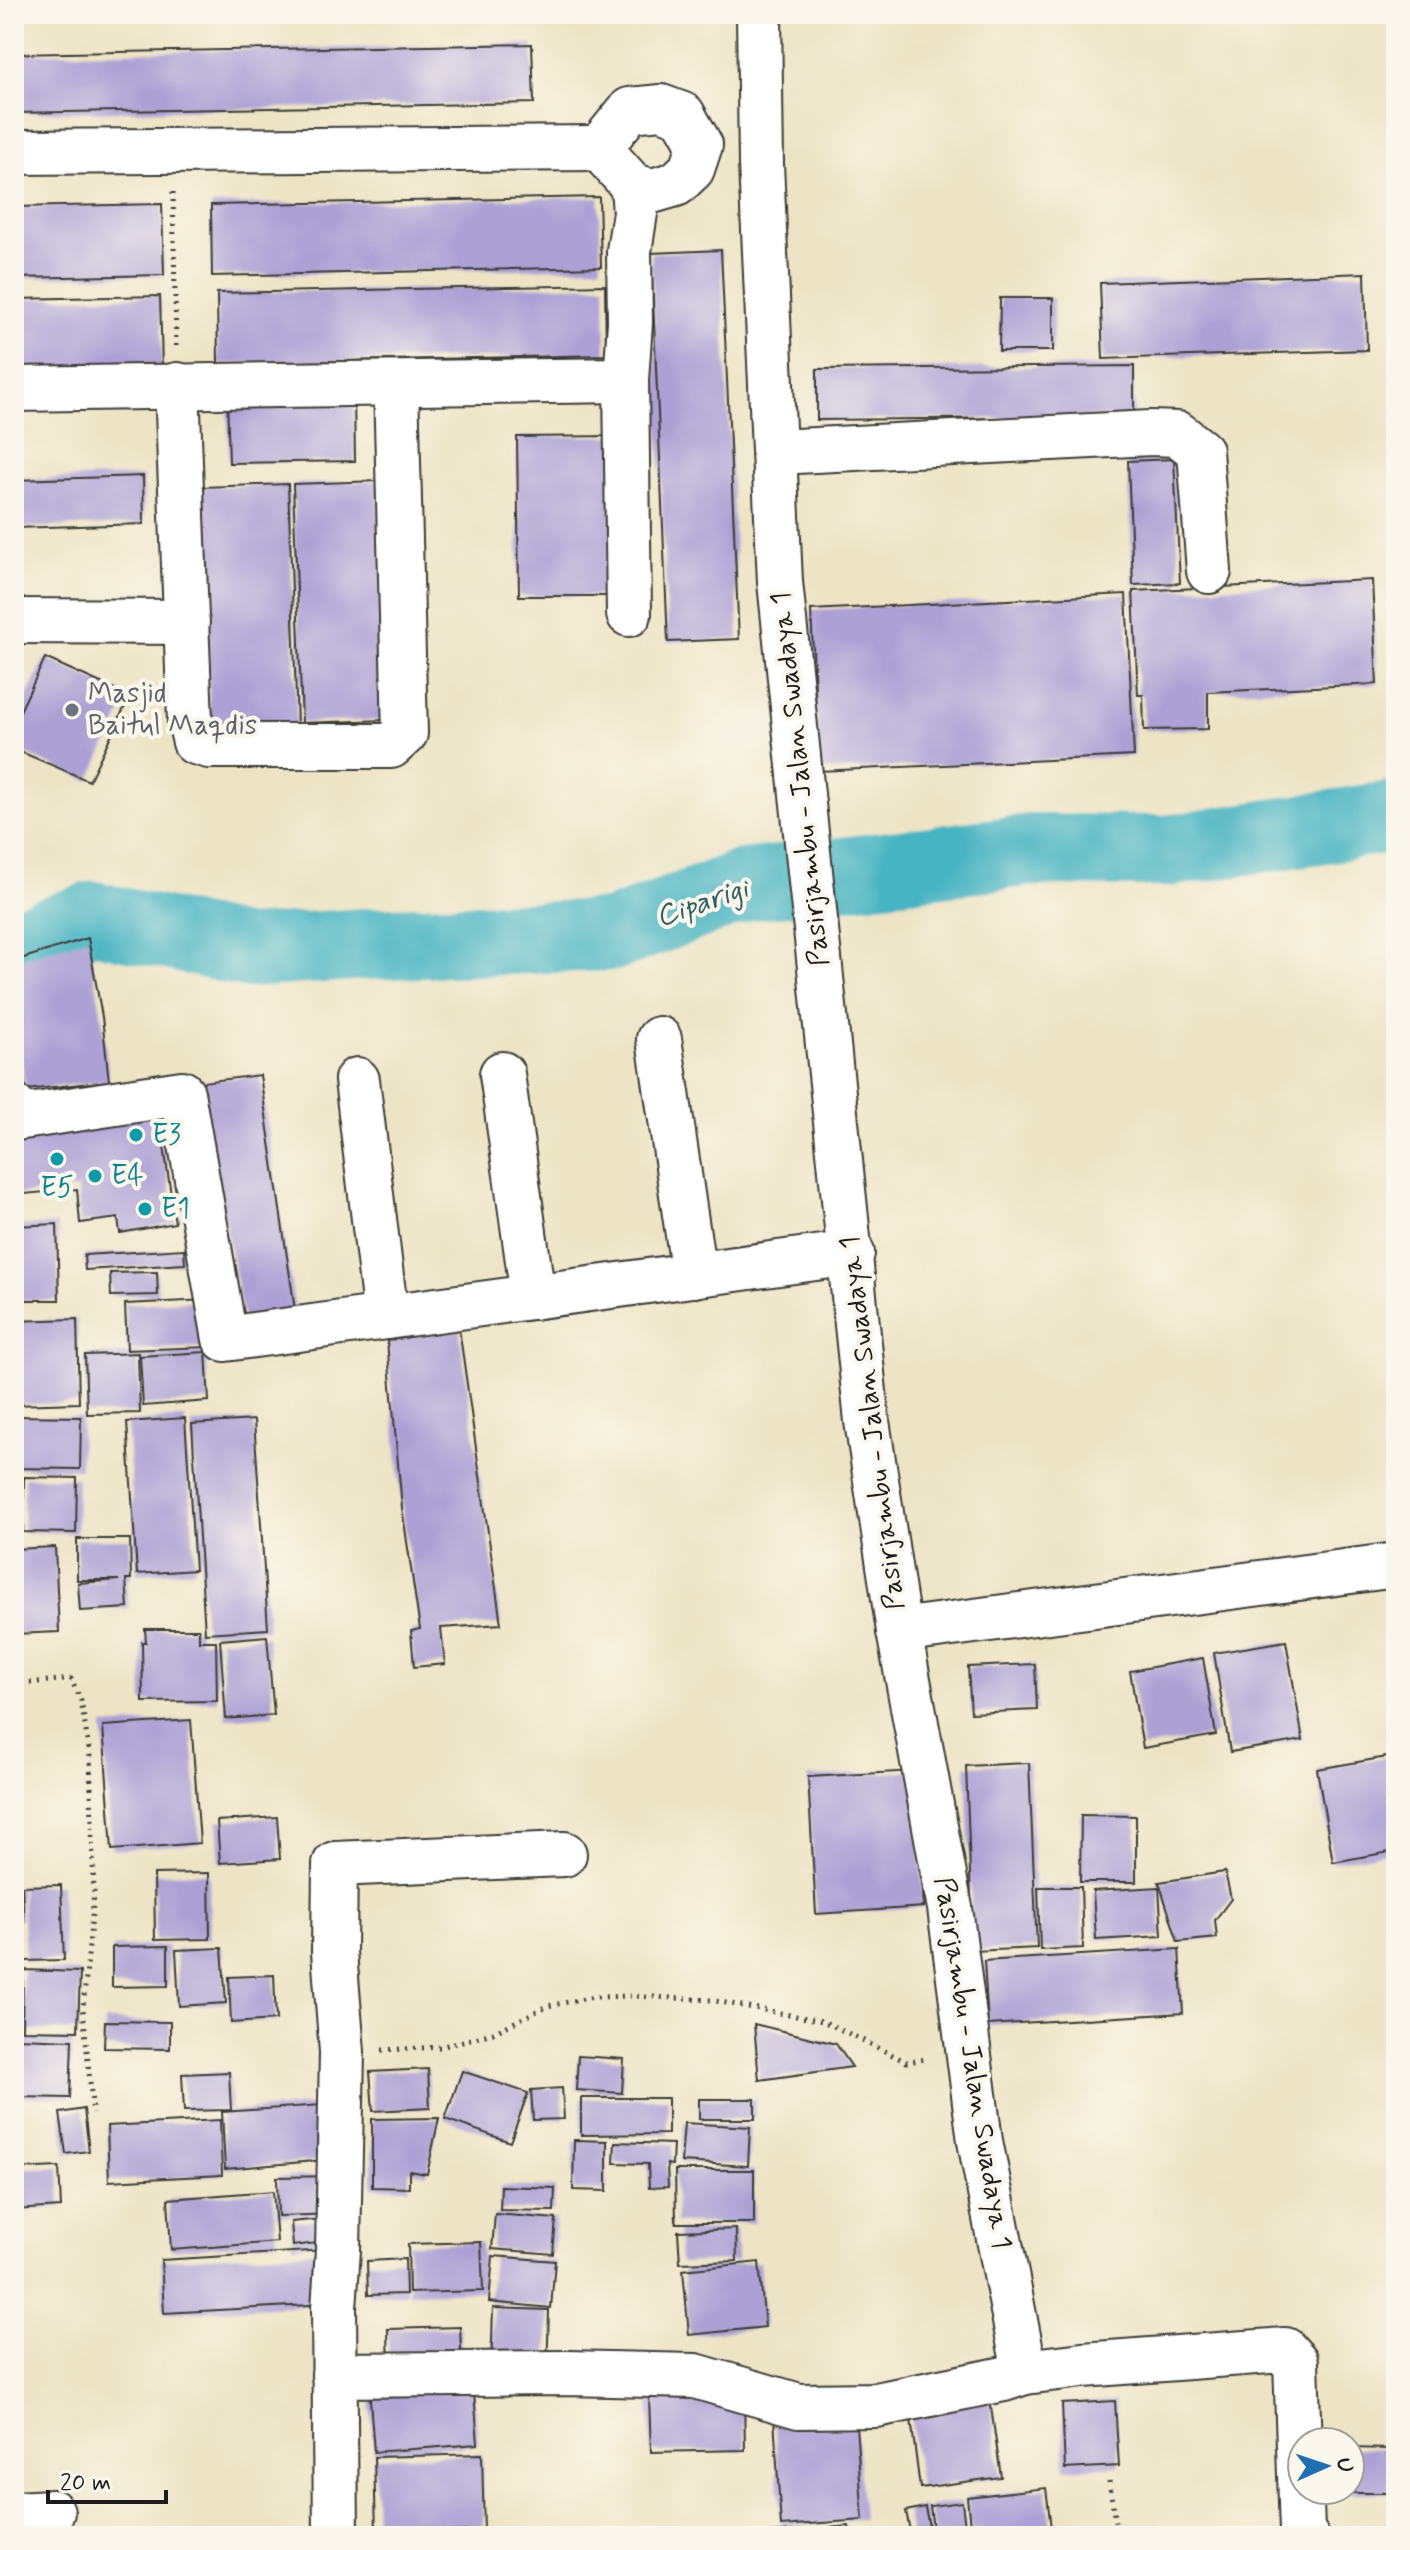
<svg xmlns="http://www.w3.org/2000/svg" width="1410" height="2550" font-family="Mynerve,sans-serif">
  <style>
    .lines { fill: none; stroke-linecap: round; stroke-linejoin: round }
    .river { stroke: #46b4c1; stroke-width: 72 }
    .building { fill: #aca0d4 }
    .minor-casing { stroke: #3b3a35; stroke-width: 48 }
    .path { stroke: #3b3a35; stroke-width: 5; stroke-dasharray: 2 6; stroke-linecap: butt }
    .minor { stroke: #fff; stroke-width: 44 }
    .worship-dot { fill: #6b7280; stroke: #fbf7ec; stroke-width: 3 }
    .culture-dot { fill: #0f9aa8; stroke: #fbf7ec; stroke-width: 3 }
    .labels { text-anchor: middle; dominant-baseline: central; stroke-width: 8; stroke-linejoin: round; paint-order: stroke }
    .worship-label { font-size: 28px; fill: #5b616d; stroke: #fbf7ec; text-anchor: start }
    .street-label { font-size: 28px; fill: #1c1c1c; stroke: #fbf7ec }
    .culture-label { font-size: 28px; fill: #0d838f; stroke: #fbf7ec; text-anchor: start }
    .water-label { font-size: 30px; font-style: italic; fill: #2f6066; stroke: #fbf7ec }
  </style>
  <rect width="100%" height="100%" fill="#fbf7ec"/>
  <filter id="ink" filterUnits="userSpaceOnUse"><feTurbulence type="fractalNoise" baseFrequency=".0125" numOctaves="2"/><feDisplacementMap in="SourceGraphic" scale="16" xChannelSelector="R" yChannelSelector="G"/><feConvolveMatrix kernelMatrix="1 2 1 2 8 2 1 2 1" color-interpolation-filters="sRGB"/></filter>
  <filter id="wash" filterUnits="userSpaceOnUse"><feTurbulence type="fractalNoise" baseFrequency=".006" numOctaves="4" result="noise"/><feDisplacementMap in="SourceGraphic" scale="32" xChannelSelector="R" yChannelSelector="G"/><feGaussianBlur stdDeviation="1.8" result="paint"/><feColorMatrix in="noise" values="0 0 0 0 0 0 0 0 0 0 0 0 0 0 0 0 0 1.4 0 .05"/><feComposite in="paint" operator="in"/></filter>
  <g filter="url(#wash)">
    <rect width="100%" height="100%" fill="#ece4c4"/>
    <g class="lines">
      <path class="river" d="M14,944l80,-27 153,35 118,-8 247,-9 132,-50 287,-35 137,1 228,-35"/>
    </g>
    <g id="blocks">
      <g class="building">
        <path d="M532,44l2,59 -520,10v-59z"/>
        <path d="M599,197l2,70 -389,9 -1,-71z"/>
        <path d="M162,204l2,71 -150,3v-71z"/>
        <path d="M721,250l18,389 -71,3 -17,-389z"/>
        <path d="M1365,273l2,77 -264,9 -3,-76z"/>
        <path d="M605,285l1,70 -388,9 -1,-71z"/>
        <path d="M160,296l2,71 -148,3v-71z"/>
        <path d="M1000,298h53v53h-54z"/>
        <path d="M1134,366v51l-317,3v-51z"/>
        <path d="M354,393l1,68 -126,2 -2,-68z"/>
        <path d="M616,436l2,160h-99l-2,-159z"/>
        <path d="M1174,459l6,124 -47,2 -5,-124z"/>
        <path d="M143,476l1,48 -130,4v-48z"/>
        <path d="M379,481l8,239 -85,3 -9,-239z"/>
        <path d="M288,484l9,240 -87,3 -8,-240z"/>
        <path d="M1372,580l5,104 -169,8v37l-64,1 -1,-35h-5l-5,-104z"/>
        <path d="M1126,594l8,162 -315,15 -8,-161z"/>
        <path d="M45,658l85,38 -41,85 -75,-32v-25z"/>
        <path d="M88,938l14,79 7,64 -83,9 -12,-81v-48z"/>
        <path d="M260,1075l36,242 -52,6 -31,-164 -11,-77z"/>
        <path d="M159,1111l16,112 -55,10 -2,-15 -38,5 -3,-34 -63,6v-63z"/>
        <path d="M57,1224l2,76h-45v-74z"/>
        <path d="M184,1249l1,15 -100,6 -1,-15z"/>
        <path d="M157,1272l1,23 -47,1 -1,-23z"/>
        <path d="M208,1300l2,47 -83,3 -2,-46z"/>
        <path d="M77,1319l2,84 -65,2v-84z"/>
        <path d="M459,1328l42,296 -60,4 4,36 -31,3 -3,-36 9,-2 -18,-121 -15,-167z"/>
        <path d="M206,1352l3,49 -66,5 -3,-50z"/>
        <path d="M138,1353l2,60 -53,1 -2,-59z"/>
        <path d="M14,1416l67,1 -1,52 -66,-1z"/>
        <path d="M185,1418l10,152 -58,4 -10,-152z"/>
        <path d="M254,1420l14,209 -63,4 -13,-209z"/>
        <path d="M24,1477l53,1 -1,55 -53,-1z"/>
        <path d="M77,1539h53l1,40h-5l2,29 -48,3 -2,-28 41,-3h-42z"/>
        <path d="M55,1547l4,85 -45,2v-85z"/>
        <path d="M145,1629h54v12h17l1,60 -74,1 -1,-60h4z"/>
        <path d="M267,1636l7,79 -48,4 -6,-79z"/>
        <path d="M1286,1641l17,99 -73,12 -16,-99z"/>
        <path d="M1203,1658l13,77 -73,13 -13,-77z"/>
        <path d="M1035,1664l2,46 -66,3 -3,-46z"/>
        <path d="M191,1720l9,123 -88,7 -9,-124z"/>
        <path d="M1393,1756l3,17v78l-63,11 -16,-93z"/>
        <path d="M1029,1763l8,185 -64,3 -7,-185z"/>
        <path d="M915,1771l9,136 -108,7 -8,-137z"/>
        <path d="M1081,1815l55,1v66h-56z"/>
        <path d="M277,1817l3,42 -60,4 -3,-42z"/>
        <path d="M1225,1872l6,27 -16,21 2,18 -39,4 -19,-60z"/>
        <path d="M209,1873l1,66 -55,1 -1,-66z"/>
        <path d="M61,1885l3,75 -39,1 -3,-75z"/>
        <path d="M14,1887h6l1,33h-7z"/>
        <path d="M1038,1887h43l2,61 -43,2z"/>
        <path d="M1159,1887l3,49 -66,4 -3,-49z"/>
        <path d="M168,1946v40l-56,1v-40z"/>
        <path d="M222,1948l4,55 -47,3 -3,-56z"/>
        <path d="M1179,1949l4,64 -195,12 -4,-64z"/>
        <path d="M23,1970l57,2 -2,59 -56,-1z"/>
        <path d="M274,1975l2,45 -45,3 -2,-46z"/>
        <path d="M105,2021l65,1v27l-66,-1z"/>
        <path d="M754,2024l82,20 16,23 -93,13z"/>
        <path d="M17,2038l55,2 -2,58 -54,-1z"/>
        <path d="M578,2056l46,3 -2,34 -46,-3z"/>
        <path d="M428,2069l2,39 -57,3 -3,-39z"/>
        <path d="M462,2071l66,22 -18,49 -65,-23z"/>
        <path d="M229,2072l2,38 -47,1 -2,-37z"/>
        <path d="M562,2088l2,31 -31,1 -2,-30z"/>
        <path d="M581,2098h87v36l-87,1z"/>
        <rect x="699" y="2099" width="56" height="20"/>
        <path d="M336,2104v55l-111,10 -3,-57z"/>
        <path d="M84,2109l5,42 -23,3 -6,-41z"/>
        <path d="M439,2118l-12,56 -18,-3v17l-37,-1v-68z"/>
        <path d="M220,2120l2,55 -113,6 -2,-55z"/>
        <path d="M684,2123l66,4 -2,39 -67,-4z"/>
        <path d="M574,2140l33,1v50l-34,-1z"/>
        <path d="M615,2142l58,2 -1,21 -5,-1 1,23 -19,1 -1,-24 -34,-1z"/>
        <path d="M59,2167l2,40 -47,3v-41z"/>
        <path d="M675,2170h79v53h-78z"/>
        <path d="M338,2176v38l-60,2 -1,-39z"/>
        <path d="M501,2186l54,2 -1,23 -54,-1z"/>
        <path d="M273,2191l4,51 -106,8 -3,-51z"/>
        <path d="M495,2214l61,5 -3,35 -61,-5z"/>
        <path d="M332,2218l3,23 -42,5 -2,-24z"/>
        <path d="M736,2229l1,32 -57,2 -2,-32z"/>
        <path d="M481,2242l2,49 -74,2 -1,-49z"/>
        <path d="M325,2250l4,54 -165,9 -3,-53z"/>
        <path d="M493,2256l62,5 -4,47 -62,-6z"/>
        <path d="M405,2259l1,35 -38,1 -1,-34z"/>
        <path d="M759,2262l6,65 -76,8 -6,-65z"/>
        <path d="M493,2308l56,2 -2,62 -56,-1z"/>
        <path d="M460,2327l2,44 -73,2 -1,-44z"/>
        <path d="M473,2378l5,66 -104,8 -5,-66z"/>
        <path d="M744,2393l1,57 -94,2 -2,-56z"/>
        <path d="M990,2400l11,77 -81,11 -10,-77z"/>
        <path d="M1115,2401l4,65 -54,3 -3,-65z"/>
        <path d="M855,2412l8,108 -82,6 -7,-108z"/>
        <path d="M1350,2448l41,1 -1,44h-40z"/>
        <path d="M482,2454l2,77 -108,2 -2,-76z"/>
        <path d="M1046,2488l6,48h-81l-4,-39z"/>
        <path d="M962,2502l4,34h-32l-4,-30z"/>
        <path d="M925,2507l6,29h-20l-5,-25z"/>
        <path d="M849,2526l1,10h-88v-2z"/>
        <path d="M738,2531l1,5h-37v-2z"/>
      </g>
    </g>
  </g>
  <g filter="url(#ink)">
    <use href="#blocks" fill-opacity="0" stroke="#3b3a35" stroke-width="2"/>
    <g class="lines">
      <defs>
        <g id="minor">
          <path d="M759,14l2,150 19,418 87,839 32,210 51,277 30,233 45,231 58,-7 202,-15 11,12 6,169 4,5"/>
          <path d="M661,107l22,8 17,30 -8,24 -16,15 -24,7 -19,-5 -34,-38 31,-38z"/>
          <path d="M14,152l585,-4"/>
          <path d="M177,385l13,336 5,21 14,4h182l14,-13 -9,-349"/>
          <path d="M14,389l612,-9"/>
          <path d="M776,452l375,-19 27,1 22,17 9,120"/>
          <path d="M629,614l-3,-234 4,-58 -1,-71 6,-38 -2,-27"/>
          <path d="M14,621l173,1"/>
          <path d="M659,1039l35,236"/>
          <path d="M502,1074l31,223"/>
          <path d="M357,1080l29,237"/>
          <path d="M14,1107l2,11 166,-25 43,246 627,-86"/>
          <path d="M899,1631l497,-66"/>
          <path d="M334,2375l233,-2 128,3 104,30 77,-1 128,-26 21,-7"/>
          <path d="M14,2514l38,-2"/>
          <path d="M336,2536l-2,-228 4,-58 4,-198 -8,-100 1,-88 229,-10"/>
        </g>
      </defs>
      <use href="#minor" class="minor-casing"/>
      <g class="path">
        <path d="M173,192l3,154"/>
        <path d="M14,1684l57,-5 10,22 9,54 4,138 -11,116 10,105"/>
        <path d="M382,2050l58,-3 53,-14 54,-27 47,-9 41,-1 75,4 113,21 84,41 20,-3"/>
        <path d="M1109,2481l8,55"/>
      </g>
      <use href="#minor" class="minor"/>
    </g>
  </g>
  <circle class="worship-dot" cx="72" cy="710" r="8"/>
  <g class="culture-dot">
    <circle cx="136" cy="1135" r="8"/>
    <circle cx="57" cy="1159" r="8"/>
    <circle cx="95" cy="1176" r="8"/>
    <circle cx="145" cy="1209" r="8"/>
  </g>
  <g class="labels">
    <g class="worship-label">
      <text x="88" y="694">Masjid<tspan x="88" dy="32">Baitul Maqdis</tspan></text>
    </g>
    <g class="street-label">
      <text transform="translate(801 779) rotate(-96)">Pasirjambu - Jalan Swadaya 1</text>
      <text transform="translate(873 1423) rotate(-97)">Pasirjambu - Jalan Swadaya 1</text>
      <text transform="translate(972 2063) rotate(81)">Pasirjambu - Jalan Swadaya 1</text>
    </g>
    <g class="culture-label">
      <text x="152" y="1135">E3</text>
      <text x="111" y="1176">E4</text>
      <text x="57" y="1188" text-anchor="middle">E5</text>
      <text x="161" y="1209">E1</text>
    </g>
    <g class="water-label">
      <text transform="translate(702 903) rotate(-19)">Ciparigi</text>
    </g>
  </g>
  <rect width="1410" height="2550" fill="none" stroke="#fbf7ec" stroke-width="48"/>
  <g transform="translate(1326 2466) rotate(87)"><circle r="38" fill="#fbf7ec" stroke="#a29f99" stroke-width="2"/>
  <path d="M0-6L14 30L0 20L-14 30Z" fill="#1f6fb2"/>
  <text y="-12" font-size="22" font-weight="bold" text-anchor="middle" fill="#1c1c1c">U</text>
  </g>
  <path d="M48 2490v12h118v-12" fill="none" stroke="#1c1c1c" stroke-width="4"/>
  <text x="60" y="2490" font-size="24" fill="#1c1c1c" stroke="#fbf7ec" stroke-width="6" paint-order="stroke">20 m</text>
</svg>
